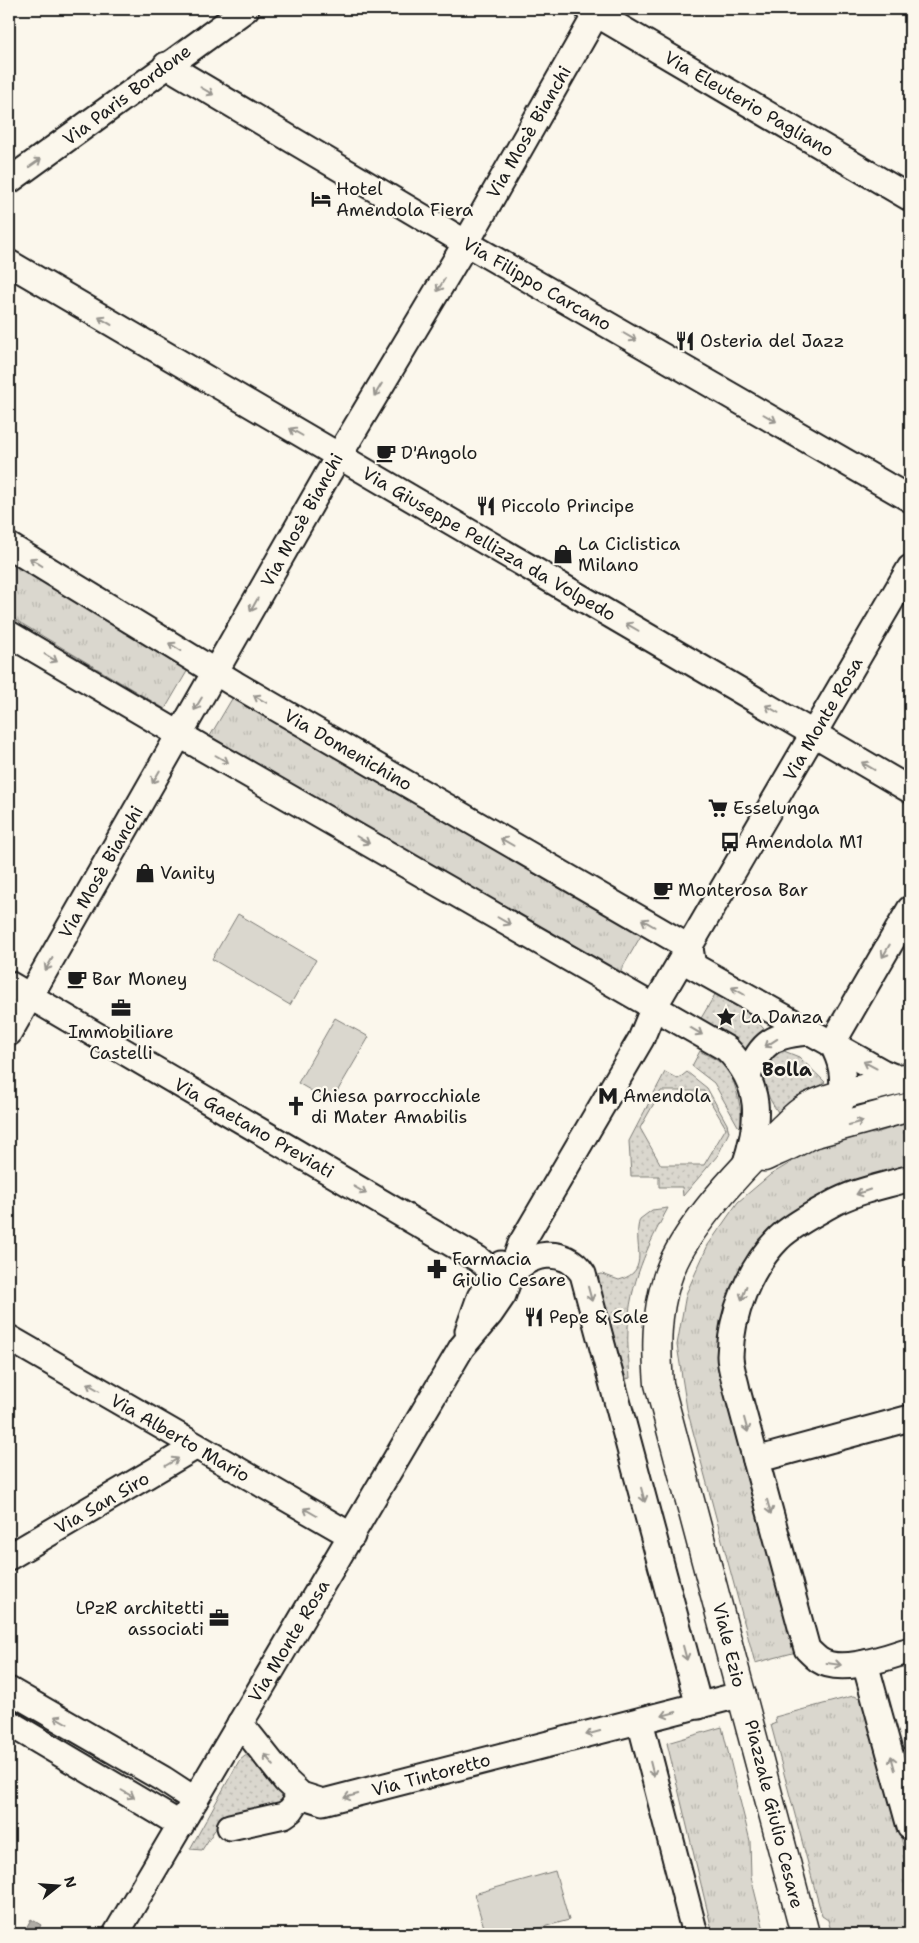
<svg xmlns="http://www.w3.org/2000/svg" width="919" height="1943" font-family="'Shantell Sans',sans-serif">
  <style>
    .grass { fill: url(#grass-dots); stroke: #7b7a75; fill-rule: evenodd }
    .park { fill: url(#park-tufts); stroke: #7b7a75 }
    .pitch { fill: #dad7ce; stroke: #7b7a75 }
    .water { fill: url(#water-waves); stroke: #74726e }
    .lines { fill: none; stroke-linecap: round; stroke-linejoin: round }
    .minor-casing { stroke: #1c1c1c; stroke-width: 29 }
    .major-casing { stroke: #1c1c1c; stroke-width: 31 }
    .minor { stroke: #fbf7ec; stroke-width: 25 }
    .major { stroke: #fbf7ec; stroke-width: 28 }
    .oneway { stroke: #97948e }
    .labels { text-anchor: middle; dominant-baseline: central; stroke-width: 4.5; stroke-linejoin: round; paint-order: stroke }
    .street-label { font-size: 18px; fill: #1c1c1c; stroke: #fbf7ec }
    .poi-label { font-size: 18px; fill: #1c1c1c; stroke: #fbf7ec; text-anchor: start }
    .neighbourhood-label { font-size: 19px; font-weight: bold; fill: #1c1c1c; stroke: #fbf7ec }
  </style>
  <defs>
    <pattern id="grass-dots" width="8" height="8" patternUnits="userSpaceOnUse" patternTransform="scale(1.25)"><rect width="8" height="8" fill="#dad7ce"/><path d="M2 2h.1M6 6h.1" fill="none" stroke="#bab8b0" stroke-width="1.8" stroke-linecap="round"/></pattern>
    <pattern id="park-tufts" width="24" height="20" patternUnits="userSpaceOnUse" patternTransform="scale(1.25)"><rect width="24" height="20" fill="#dad7ce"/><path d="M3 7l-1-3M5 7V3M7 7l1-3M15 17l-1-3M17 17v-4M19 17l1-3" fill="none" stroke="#bab8b0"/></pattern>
    <pattern id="water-waves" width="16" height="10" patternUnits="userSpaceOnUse" patternTransform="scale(1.25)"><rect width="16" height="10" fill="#afaca5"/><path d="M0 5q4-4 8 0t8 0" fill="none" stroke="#96938d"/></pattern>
  </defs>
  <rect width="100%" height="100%" fill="#fbf7ec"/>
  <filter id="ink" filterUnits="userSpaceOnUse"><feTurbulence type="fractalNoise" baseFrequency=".02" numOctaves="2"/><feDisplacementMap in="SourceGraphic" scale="10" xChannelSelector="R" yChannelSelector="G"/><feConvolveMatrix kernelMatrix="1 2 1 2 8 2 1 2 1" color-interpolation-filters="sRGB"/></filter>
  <g filter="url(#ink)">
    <g class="grass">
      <path d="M717,991l30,20 18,19 -11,8 -8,14 -46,-32z"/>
      <path d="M700,1051c10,6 24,11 29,21 7,12 14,41 12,55l-3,-1 -24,-43 -22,-17z"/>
      <path d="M784,1051l15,6 26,25 -43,35c-17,-20 -32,-55 2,-66z"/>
      <path d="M665,1072l13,7 9,-7 20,16 20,36 2,8 -11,23 -35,41 -1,-9h-23v-11h-28l-2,-35zM661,1091h43l22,37 -22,37h-43l-21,-37z"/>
      <path d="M668,1208c-20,37 -39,77 -40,120 -1,17 1,34 2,50l-4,1 -21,-74h-3l-8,-29 8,-2 17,6c34,-9 12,-37 21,-61l12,-9z"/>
      <path d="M252,1755l34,39v10l-68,21 -16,25 -12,-1 49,-88 6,-5z"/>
    </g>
    <g class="park">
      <path d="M9,561l180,107 -24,41 -156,-93z"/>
      <path d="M236,692l406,242 -25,43 -407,-241z"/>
      <path d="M910,1122v48l-141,64 -23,27 -20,47 74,343 -45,12 -68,-254 -10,-64 9,-51 22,-49 30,-43 32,-27 40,-24 50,-19 13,2z"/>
      <path d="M853,1696l11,3 46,172v63h-78l-4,-14 -6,-4 -51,-191 5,-2 -1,-6z"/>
      <path d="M722,1727l28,114 1,36 14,57h-52l-46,-191z"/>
    </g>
    <g class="pitch">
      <path d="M238,914l78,46 -26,45 -78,-46z"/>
      <path d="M335,1018l34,19 -38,65 -33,-19z"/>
      <path d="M555,1871l14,49 -52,14h-31l-12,-40z"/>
    </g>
    <path class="water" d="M31,1919l10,6 -5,9h-13z"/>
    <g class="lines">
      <defs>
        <g id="minor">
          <path d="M588,9l322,189"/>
          <path d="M166,65l300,178 444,256"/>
          <path d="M9,181l237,-172"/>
          <path d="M9,263l901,527"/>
          <path d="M9,546l226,138 455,264"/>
          <path d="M9,634l192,113 526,302c36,37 33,71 18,117"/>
          <path d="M690,948l3,18 189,106 12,5h16"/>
          <path d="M9,984l469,275 13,11 -1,8"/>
          <path d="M9,1033l319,-559 138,-231 133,-234"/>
          <path d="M832,1044l78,-135"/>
          <path d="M832,1044c10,18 12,31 10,52"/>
          <path d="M748,1076c12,-34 26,-42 63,-44"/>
          <path d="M910,1178c-26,8 -56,13 -80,27 -17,10 -36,19 -51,33 -30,30 -48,76 -49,118 0,11 5,23 7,34l70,259c4,4 8,8 12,11 22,15 68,-3 91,-10"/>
          <path d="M510,1277c18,-26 55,-31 73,-3l116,432"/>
          <path d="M468,1331l12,-34 21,-33"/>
          <path d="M9,1338l343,198"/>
          <path d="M756,1460l154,-42"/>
          <path d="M9,1557l186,-110"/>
          <path d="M865,1663l45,164"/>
          <path d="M9,1690l154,89 32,21"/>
          <path d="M640,1721l55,213"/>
          <path d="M9,1723l172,102"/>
          <path d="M240,1723l46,58 15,14 22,7 420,-108"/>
          <path d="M230,1827l54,-12 7,-5 10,-15"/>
          <path d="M116,1934l346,-587 28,-33 13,-19 18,-51 120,-205 13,-32 256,-439"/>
        </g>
        <g id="major">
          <path d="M812,1134l98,-27"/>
          <path d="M764,1157c31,-14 66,-26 78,-61"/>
          <path d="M805,1934l-146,-550c-3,-37 -3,-70 8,-105 14,-48 79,-115 115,-150 7,-6 14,-15 23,-20 21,-14 78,-24 105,-32"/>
        </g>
      </defs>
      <use href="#minor" class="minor-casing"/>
      <use href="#major" class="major-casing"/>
      <use href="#minor" class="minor"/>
      <use href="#major" class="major"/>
    </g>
    <defs><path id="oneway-shaft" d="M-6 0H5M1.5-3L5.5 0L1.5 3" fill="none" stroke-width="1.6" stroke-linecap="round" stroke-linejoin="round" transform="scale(1.25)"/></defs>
    <g class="oneway">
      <use href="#oneway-shaft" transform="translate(207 91) rotate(30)"/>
      <use href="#oneway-shaft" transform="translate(35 163) rotate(-35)"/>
      <use href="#oneway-shaft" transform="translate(441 285) rotate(121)"/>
      <use href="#oneway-shaft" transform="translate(105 321) rotate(-149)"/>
      <use href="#oneway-shaft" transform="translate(630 337) rotate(30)"/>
      <use href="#oneway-shaft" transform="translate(378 390) rotate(121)"/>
      <use href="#oneway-shaft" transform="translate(770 418) rotate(30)"/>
      <use href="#oneway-shaft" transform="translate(296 432) rotate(-150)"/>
      <use href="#oneway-shaft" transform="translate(36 562) rotate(-148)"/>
      <use href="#oneway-shaft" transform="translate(254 605) rotate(119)"/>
      <use href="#oneway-shaft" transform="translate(632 627) rotate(-150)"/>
      <use href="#oneway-shaft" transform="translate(175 647) rotate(-148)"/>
      <use href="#oneway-shaft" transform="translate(51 658) rotate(31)"/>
      <use href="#oneway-shaft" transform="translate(260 699) rotate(-150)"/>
      <use href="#oneway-shaft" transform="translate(198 704) rotate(121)"/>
      <use href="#oneway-shaft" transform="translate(772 709) rotate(-150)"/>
      <use href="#oneway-shaft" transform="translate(222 759) rotate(30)"/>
      <use href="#oneway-shaft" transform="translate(868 766) rotate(-149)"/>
      <use href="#oneway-shaft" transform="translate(156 777) rotate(120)"/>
      <use href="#oneway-shaft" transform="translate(363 840) rotate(30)"/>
      <use href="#oneway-shaft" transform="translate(507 842) rotate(-150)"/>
      <use href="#oneway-shaft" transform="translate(504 921) rotate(30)"/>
      <use href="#oneway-shaft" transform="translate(648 923) rotate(-150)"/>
      <use href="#oneway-shaft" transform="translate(886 951) rotate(120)"/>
      <use href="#oneway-shaft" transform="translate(49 964) rotate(120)"/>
      <use href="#oneway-shaft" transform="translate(738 991) rotate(-150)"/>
      <use href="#oneway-shaft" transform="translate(696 1031) rotate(31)"/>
      <use href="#oneway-shaft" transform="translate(771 1043) rotate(147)"/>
      <use href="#oneway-shaft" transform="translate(870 1065) rotate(-152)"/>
      <use href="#oneway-shaft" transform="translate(856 1123) rotate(-15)"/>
      <use href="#oneway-shaft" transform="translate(360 1190) rotate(30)"/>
      <use href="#oneway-shaft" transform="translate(863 1192) rotate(161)"/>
      <use href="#oneway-shaft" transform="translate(744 1293) rotate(109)"/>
      <use href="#oneway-shaft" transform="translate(590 1294) rotate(75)"/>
      <use href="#oneway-shaft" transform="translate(93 1387) rotate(-150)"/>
      <use href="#oneway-shaft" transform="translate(746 1425) rotate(75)"/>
      <use href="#oneway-shaft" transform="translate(172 1462) rotate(-30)"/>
      <use href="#oneway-shaft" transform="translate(643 1495) rotate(75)"/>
      <use href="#oneway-shaft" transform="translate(769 1507) rotate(75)"/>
      <use href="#oneway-shaft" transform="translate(310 1512) rotate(-150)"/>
      <use href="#oneway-shaft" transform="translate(685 1653) rotate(75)"/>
      <use href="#oneway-shaft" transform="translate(834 1664) rotate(8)"/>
      <use href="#oneway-shaft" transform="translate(669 1714) rotate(165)"/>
      <use href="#oneway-shaft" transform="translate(61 1720) rotate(-150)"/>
      <use href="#oneway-shaft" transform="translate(593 1733) rotate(165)"/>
      <use href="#oneway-shaft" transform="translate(269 1760) rotate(-130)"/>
      <use href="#oneway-shaft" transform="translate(893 1763) rotate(-105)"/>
      <use href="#oneway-shaft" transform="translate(652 1769) rotate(76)"/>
      <use href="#oneway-shaft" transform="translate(128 1794) rotate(30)"/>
      <use href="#oneway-shaft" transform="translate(351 1796) rotate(165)"/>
    </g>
  </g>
  <defs>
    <symbol id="hotel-bare" viewBox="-9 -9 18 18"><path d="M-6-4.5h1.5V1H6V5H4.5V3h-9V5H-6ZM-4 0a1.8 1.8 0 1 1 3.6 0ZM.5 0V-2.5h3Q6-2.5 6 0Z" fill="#1c1c1c" stroke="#fbf7ec" stroke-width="2.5" paint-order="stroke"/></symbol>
    <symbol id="restaurant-bare" viewBox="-9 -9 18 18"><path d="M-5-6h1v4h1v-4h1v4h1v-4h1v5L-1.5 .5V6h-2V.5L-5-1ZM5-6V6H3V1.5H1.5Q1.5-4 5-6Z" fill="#1c1c1c" stroke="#fbf7ec" stroke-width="2.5" paint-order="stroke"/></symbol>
    <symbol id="cafe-bare" viewBox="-9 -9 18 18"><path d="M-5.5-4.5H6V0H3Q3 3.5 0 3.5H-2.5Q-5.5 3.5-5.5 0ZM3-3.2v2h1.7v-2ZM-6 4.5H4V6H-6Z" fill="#1c1c1c" stroke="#fbf7ec" stroke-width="2.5" paint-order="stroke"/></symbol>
    <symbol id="shop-bare" viewBox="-9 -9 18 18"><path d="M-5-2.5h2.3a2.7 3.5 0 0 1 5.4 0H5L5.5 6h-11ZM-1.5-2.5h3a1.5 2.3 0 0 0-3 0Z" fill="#1c1c1c" stroke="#fbf7ec" stroke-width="2.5" paint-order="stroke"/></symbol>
    <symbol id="supermarket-bare" viewBox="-9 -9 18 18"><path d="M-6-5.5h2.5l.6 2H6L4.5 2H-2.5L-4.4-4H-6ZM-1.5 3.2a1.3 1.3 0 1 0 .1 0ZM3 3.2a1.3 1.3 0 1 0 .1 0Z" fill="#1c1c1c" stroke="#fbf7ec" stroke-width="2.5" paint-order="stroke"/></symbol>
    <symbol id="bus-bare" viewBox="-9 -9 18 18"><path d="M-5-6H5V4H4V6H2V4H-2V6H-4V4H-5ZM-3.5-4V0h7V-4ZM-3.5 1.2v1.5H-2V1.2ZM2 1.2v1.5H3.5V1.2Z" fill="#1c1c1c" stroke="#fbf7ec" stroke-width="2.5" paint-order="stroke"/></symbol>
    <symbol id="office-bare" viewBox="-9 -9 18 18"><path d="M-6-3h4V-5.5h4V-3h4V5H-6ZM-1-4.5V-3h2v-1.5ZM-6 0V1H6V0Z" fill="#1c1c1c" stroke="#fbf7ec" stroke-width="2.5" paint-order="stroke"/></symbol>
    <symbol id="sight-bare" viewBox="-9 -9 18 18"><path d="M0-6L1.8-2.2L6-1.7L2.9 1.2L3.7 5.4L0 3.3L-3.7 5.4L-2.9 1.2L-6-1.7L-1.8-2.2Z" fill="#1c1c1c" stroke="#fbf7ec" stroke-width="2.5" paint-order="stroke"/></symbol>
    <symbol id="metro-bare" viewBox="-9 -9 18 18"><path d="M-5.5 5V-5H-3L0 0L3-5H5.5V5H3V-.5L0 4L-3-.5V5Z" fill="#1c1c1c" stroke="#fbf7ec" stroke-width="2.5" paint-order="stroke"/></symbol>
    <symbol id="church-bare" viewBox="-9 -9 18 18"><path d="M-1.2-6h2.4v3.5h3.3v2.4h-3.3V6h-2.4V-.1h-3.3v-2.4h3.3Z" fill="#1c1c1c" stroke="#fbf7ec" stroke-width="2.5" paint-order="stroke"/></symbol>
    <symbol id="pharmacy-bare" viewBox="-9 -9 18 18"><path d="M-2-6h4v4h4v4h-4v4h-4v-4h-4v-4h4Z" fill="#1c1c1c" stroke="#fbf7ec" stroke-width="2.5" paint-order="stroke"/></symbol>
  </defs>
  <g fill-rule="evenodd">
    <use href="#hotel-bare" x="307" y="185" width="28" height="28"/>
    <use href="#restaurant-bare" x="671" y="327" width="28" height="28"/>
    <use href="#cafe-bare" x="372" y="439" width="28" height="28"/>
    <use href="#restaurant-bare" x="472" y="492" width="28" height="28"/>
    <use href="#shop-bare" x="549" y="540" width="28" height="28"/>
    <use href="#supermarket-bare" x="704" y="794" width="28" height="28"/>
    <use href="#bus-bare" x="716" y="828" width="28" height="28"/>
    <use href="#shop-bare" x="131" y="859" width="28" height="28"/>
    <use href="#cafe-bare" x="649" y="876" width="28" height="28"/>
    <use href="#cafe-bare" x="63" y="965" width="28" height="28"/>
    <use href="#office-bare" x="107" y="994" width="28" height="28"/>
    <use href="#sight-bare" x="712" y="1003" width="28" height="28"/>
    <use href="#metro-bare" x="594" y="1082" width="28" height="28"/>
    <use href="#church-bare" x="282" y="1092" width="28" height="28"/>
    <use href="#pharmacy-bare" x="423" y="1255" width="28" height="28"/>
    <use href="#restaurant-bare" x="520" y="1303" width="28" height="28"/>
    <use href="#office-bare" x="205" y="1604" width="28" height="28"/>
  </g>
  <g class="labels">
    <g class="street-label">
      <text transform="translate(127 95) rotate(-37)">Via Paris Bordone</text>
      <text transform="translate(749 104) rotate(30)">Via Eleuterio Pagliano</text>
      <text transform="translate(529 132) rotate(-60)">Via Mosè Bianchi</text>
      <text transform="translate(537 284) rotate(30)">Via Filippo Carcano</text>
      <text transform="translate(302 520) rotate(-61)">Via Mosè Bianchi</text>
      <text transform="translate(489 544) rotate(30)">Via Giuseppe Pellizza da Volpedo</text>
      <text transform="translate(823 719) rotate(-60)">Via Monte Rosa</text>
      <text transform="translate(348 750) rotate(30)">Via Domenichino</text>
      <text transform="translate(101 872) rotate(-60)">Via Mosè Bianchi</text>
      <text transform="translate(254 1128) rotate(30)">Via Gaetano Previati</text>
      <text transform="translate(180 1438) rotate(30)">Via Alberto Mario</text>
      <text transform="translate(102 1503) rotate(-30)">Via San Siro</text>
      <text transform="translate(289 1641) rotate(-59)">Via Monte Rosa</text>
      <text transform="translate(729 1645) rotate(76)">Viale Ezio</text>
      <text transform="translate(431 1775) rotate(-15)">Via Tintoretto</text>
      <text transform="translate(774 1814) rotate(76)">Piazzale Giulio Cesare</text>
    </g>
    <g class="poi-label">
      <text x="336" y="189">Hotel<tspan x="336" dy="21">Amendola Fiera</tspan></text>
      <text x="700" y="341">Osteria del Jazz</text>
      <text x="401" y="453">D'Angolo</text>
      <text x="501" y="506">Piccolo Principe</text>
      <text x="578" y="544">La Ciclistica<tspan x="578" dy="21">Milano</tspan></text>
      <text x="733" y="808">Esselunga</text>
      <text x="745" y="842">Amendola M1</text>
      <text x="160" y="873">Vanity</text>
      <text x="678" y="890">Monterosa Bar</text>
      <text x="92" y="979">Bar Money</text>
      <text x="741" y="1017">La Danza</text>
      <text x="121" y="1032" text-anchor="middle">Immobiliare<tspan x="121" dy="21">Castelli</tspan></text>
      <text x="311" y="1096">Chiesa parrocchiale<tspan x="311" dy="21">di Mater Amabilis</tspan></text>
      <text x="623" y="1096">Amendola</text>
      <text x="452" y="1259">Farmacia<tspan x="452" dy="21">Giulio Cesare</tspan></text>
      <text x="549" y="1317">Pepe &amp; Sale</text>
      <text x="204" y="1608" text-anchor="end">LPzR architetti<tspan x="204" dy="21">associati</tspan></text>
    </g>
    <g class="neighbourhood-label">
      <text x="787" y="1069">Bolla</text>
    </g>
  </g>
  <rect width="919" height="1943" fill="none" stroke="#fbf7ec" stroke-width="30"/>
  <rect x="15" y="15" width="889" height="1913" fill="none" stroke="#1c1c1c" stroke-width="2" filter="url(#ink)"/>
  <g transform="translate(58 1886) rotate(73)" stroke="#fbf7ec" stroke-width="4" paint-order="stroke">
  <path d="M0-4L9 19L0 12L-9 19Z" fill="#1c1c1c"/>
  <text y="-8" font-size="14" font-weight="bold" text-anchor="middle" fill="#1c1c1c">N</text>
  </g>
</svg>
